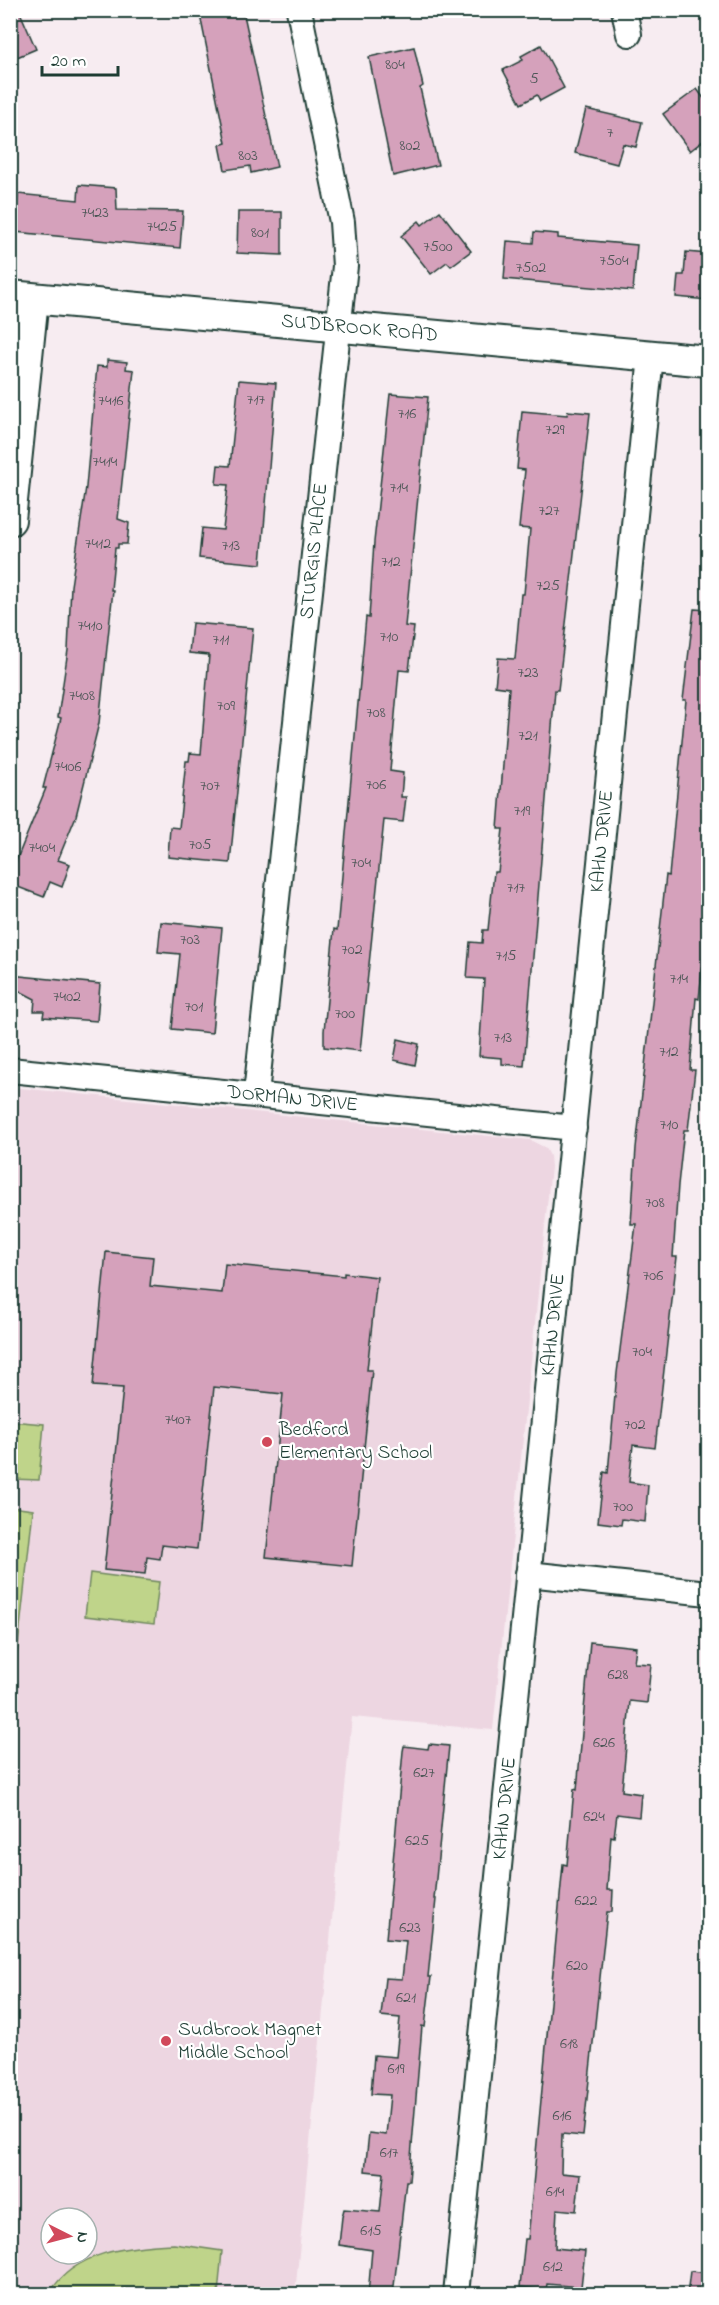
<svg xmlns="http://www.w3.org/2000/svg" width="719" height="2305" font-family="'Indie Flower',sans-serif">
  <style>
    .built { fill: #edd6e1; fill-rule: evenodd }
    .green { fill: #bfd48a; stroke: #6f885f; stroke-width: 1.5 }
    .building { fill: #d5a1bb; stroke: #1f3d34; stroke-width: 1.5 }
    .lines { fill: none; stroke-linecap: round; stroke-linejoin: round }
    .minor-casing { stroke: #1f3d34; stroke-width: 28 }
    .tertiary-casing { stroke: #1f3d34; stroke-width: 34 }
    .minor { stroke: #fff; stroke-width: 24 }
    .tertiary { stroke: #fff; stroke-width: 30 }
    .poi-dot { fill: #d1495b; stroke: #fff; stroke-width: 2 }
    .labels { text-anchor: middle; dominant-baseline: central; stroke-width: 4.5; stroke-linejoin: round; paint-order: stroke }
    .number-label { font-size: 16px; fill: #4c5656 }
    .street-label { font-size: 20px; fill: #1f3d34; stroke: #fff }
    .poi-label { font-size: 20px; fill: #1f3d34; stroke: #fff; text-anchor: start }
  </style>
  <rect width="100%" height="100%" fill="#f7ecf1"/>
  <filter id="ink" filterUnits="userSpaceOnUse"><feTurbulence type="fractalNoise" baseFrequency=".0167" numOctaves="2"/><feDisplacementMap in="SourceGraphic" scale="12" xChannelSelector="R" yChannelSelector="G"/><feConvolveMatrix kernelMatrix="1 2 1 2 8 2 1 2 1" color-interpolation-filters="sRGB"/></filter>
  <g filter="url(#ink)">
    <path class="built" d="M10,1087l520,53 16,8 4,8 1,11 -58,563 -141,-13 -57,577h-284zM51,2218h36v36h-36z"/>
    <g class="green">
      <path d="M10,1421l34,3 -5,56 -28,-1z"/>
      <path d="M11,1507l22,3 -18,163h-5z"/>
      <path d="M90,1573l69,9 -5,42 -69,-8z"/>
      <path d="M174,2244l48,7 -4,43h-169c25,-43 79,-48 125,-50z"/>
    </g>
    <g class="building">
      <path d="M10,10h9l17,39 -26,11z"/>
      <path d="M199,10h44l34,157 -26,6 -1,-7 -25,4 -5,-25 6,-2z"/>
      <path d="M541,45l23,43 -24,13 -3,-6 -16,9 -18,-34 20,-10 -2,-4z"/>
      <path d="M414,47l9,39 -3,2 18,77 -45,11 -24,-119z"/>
      <path d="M697,89l11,15v33l-18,14 -27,-37z"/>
      <path d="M586,109l56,13 -6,25 -13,-3 -6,20 -42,-11z"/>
      <path d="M79,185l37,3 1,22 66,1 -3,37 -165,-16 3,-38 60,6z"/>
      <path d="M440,211l31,40 -20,15 -4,-4 -16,12 -30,-38 18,-15 3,4z"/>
      <path d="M238,212h44v43l-45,-2z"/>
      <path d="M534,232l24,2v4l79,7 -4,46 -129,-12 3,-38 26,2z"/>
      <path d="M686,252l22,2v46l-32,-3 2,-22h6z"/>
      <path d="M107,360l20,2 -1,7 8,1 -16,149 11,4 -2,21h-9v4h-3l-4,42h2l-14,133 -23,93 -18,44 12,4 -8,23 -12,-5 -6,15 -34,-13v-8l36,-88h-3l18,-70 -3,-1 10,-67 3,-64 15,-99 11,-121 10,1z"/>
      <path d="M239,380l37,3 -15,181 -62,-6 3,-30 21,2 5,-45 -12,-1 2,-19 12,1z"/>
      <path d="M390,394l38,3 -23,229 9,1 -5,44 -10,-1 -9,101 13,2 -2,24h5l-3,25 -19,-2 -24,231 -36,-4v-16l10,-102 3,1 29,-313 3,1 5,-76z"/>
      <path d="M522,411l45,4 1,-4 22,2 -23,202 -9,75h-3l-31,376 -22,-2v-6l-23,-2 5,-77 -17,-1 3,-36 12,1 1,-13h5l6,-58h4l5,-43h-5l11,-141 -14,-2 3,-28 17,1 6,-65h3l6,-65 -11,-1 6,-58 -8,-1z"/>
      <path d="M694,609l14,1v304l-9,85 -3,-1 -6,72h5l-7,60h-4l-6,55 -5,72h4l-22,191 -22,-3 -4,37 19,3 -3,37 -23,-3 -1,6 -23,-3 6,-50 4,1 9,-100 19,-149h-5l5,-76 30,-273 3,1 17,-176h-3z"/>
      <path d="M192,623l61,5 -23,235 -62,-6 2,-30 9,1 7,-67h3l1,-8 11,1 8,-99 -20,-2z"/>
      <path d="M161,922l61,6 -10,105 -40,-4 8,-75 -22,-2z"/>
      <path d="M10,975l90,9 -3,37 -54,-4 1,-6h-10l1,-12 -25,-13z"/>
      <path d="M398,1039l21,5 -4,21 -21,-5z"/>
      <path d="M106,1252l47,5 -3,29 72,7 3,-29 119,12v-3l33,4 -10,93h5l-20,196 -86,-9 17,-163 -69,-7 -17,162 -35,-4 -2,14 -13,-2 -2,17 -41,-4 19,-182 -30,-2z"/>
      <path d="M590,1642l46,5 -2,16 17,1 -4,39 -17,-2 -8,90 19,3 -2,23 -22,-3 -3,23 -3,-1 -4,54h6l-1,22h-5l-24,224 -21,-2 -1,39 19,2 -4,36 -19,-2 -2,39 30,3 -4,36 -34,-3 -1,6 -26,-3 5,-48h3l35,-375 4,1 7,-76 3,1z"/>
      <path d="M429,1744l20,2 -15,153h2l-8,78h3l-6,50 -3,-1 -13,155h-3l-13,114h-25l4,-45 -33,-5 3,-28 2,-8 36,3 4,-39 -19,-2 4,-38 17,2 4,-40 -19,-1 3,-39 22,2 4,-39 -19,-2 4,-38 17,1 4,-38 -20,-2 17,-188 1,-5 24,3z"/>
      <path d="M690,2271l18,2v22h-21z"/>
    </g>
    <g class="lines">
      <defs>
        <g id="minor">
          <path d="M624,10l5,24"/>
          <path id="s1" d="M10,1070l564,58"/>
          <path id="s2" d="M256,1094l89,-828 -3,-44 -43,-212"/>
          <path d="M528,1574l180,19"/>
          <path id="s3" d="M456,2294l195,-1938"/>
        </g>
        <g id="tertiary">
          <path id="s4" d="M10,296l698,65"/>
          <path d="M10,520l23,-221"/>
        </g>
      </defs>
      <use href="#minor" class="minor-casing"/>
      <use href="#tertiary" class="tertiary-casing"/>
      <use href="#minor" class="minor"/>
      <use href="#tertiary" class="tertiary"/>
    </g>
  </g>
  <g class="poi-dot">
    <circle cx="267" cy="1442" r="6"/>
    <circle cx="166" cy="2041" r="6"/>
  </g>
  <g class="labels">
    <g class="number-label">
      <text x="395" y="65">804</text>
      <text x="534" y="79">5</text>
      <text x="610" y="133">7</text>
      <text x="410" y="146">802</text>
      <text x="248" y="156">803</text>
      <text x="95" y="213">7423</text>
      <text x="162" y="227">7425</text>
      <text x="260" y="233">801</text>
      <text x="438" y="247">7500</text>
      <text x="614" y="261">7504</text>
      <text x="531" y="268">7502</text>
      <text x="256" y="400">717</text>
      <text x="111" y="401">7416</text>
      <text x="407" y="414">716</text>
      <text x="555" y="430">729</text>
      <text x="105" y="462">7414</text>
      <text x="399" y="488">714</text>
      <text x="549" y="511">727</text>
      <text x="98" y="544">7412</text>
      <text x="231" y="546">713</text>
      <text x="391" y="562">712</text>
      <text x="548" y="586">725</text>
      <text x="90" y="626">7410</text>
      <text x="389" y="637">710</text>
      <text x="221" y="640">711</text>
      <text x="528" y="673">723</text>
      <text x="82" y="696">7408</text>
      <text x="226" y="706">709</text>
      <text x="376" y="713">708</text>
      <text x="528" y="736">721</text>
      <text x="68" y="767">7406</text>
      <text x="376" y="785">706</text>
      <text x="210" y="786">707</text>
      <text x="522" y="811">719</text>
      <text x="200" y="845">705</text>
      <text x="42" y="848">7404</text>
      <text x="361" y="863">704</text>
      <text x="516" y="888">717</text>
      <text x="190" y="940">703</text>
      <text x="352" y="950">702</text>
      <text x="506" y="956">715</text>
      <text x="679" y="979">714</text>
      <text x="67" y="997">7402</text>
      <text x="194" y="1007">701</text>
      <text x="345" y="1014">700</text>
      <text x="503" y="1038">713</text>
      <text x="669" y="1052">712</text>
      <text x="669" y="1125">710</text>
      <text x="655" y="1203">708</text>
      <text x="653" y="1276">706</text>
      <text x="642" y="1352">704</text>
      <text x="178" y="1420">7407</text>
      <text x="635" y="1425">702</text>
      <text x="623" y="1507">700</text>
      <text x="618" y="1675">628</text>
      <text x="604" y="1743">626</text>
      <text x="424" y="1773">627</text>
      <text x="594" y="1817">624</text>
      <text x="417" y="1841">625</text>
      <text x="586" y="1901">622</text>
      <text x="410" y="1928">623</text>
      <text x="577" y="1966">620</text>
      <text x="406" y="1998">621</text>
      <text x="569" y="2044">618</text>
      <text x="396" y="2069">619</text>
      <text x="562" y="2116">616</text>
      <text x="389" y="2153">617</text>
      <text x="555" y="2192">614</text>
      <text x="371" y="2231">615</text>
      <text x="553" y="2267">612</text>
    </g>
    <g class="street-label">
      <text stroke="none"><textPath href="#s4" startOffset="351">SUDBROOK ROAD</textPath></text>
      <text stroke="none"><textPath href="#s2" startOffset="546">STURGIS PLACE</textPath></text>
      <text stroke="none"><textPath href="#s3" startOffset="1460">KAHN DRIVE</textPath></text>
      <text stroke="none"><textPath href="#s1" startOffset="284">DORMAN DRIVE</textPath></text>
      <text stroke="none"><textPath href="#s3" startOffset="974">KAHN DRIVE</textPath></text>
      <text stroke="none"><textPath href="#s3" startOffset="488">KAHN DRIVE</textPath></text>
    </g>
    <g class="poi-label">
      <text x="279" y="1430">Bedford<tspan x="279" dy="23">Elementary School</tspan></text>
      <text x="178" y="2030">Sudbrook Magnet<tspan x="178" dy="23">Middle School</tspan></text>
    </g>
  </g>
  <rect width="719" height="2305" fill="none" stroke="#fff" stroke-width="36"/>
  <rect x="18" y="18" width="683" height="2269" fill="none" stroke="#1f3d34" stroke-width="2" filter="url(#ink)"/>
  <g transform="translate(69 2236) rotate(96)"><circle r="28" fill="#ffffff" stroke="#a5b1ae" stroke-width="1.5"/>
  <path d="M0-4.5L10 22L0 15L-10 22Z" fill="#d1495b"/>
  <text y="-9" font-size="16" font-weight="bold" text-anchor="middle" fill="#1f3d34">N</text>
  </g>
  <path d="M42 66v9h76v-9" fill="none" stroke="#1f3d34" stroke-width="3"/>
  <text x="51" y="66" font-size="18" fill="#1f3d34" stroke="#ffffff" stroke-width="4.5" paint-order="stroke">20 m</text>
</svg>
